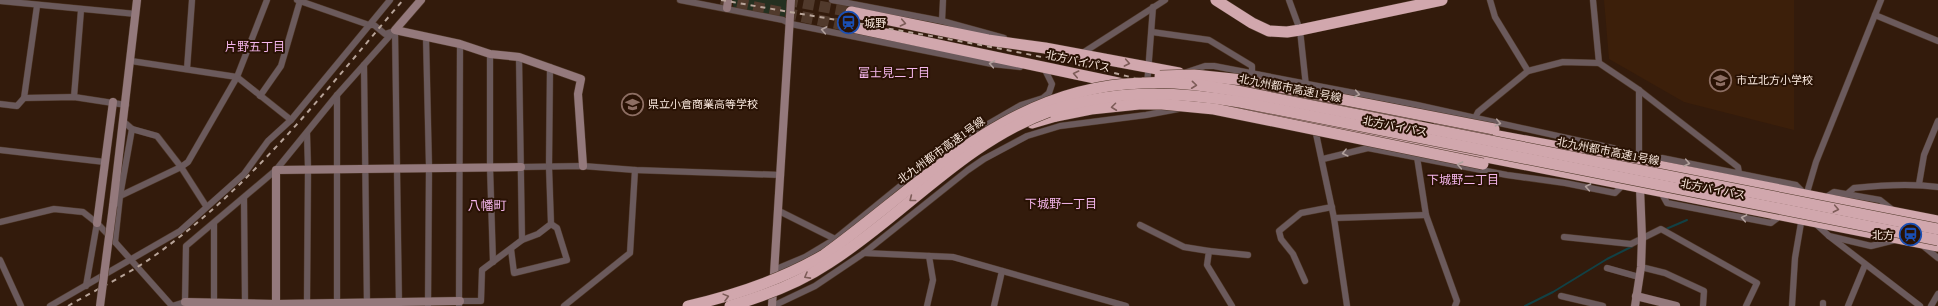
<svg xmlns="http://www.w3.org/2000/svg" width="1938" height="306" font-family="'Times New Roman','Noto Sans JP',serif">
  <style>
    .built { fill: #3c1f0a }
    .grass { fill: #243020 }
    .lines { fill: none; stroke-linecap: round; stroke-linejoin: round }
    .stream { stroke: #124145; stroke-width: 2 }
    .highway-tunnel { stroke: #513a2c; stroke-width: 11; stroke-dasharray: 11 5.5; stroke-linecap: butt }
    .street-casing { stroke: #4f3829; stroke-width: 7 }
    .secondary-casing { stroke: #4f3829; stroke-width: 9 }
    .highway-casing { stroke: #4f3829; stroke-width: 12 }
    .street { stroke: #6b5a5c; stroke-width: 6 }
    .secondary { stroke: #94797c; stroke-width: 8 }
    .highway { stroke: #d1a7ad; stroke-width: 11 }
    .rail { stroke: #b8a499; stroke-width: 2; stroke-dasharray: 5 5; stroke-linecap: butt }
    .secondary-bridge-casing { stroke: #4f3829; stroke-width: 9; stroke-linecap: butt }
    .highway-bridge-casing { stroke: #4f3829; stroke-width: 12; stroke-linecap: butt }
    .secondary-bridge { stroke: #94797c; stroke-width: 8 }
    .highway-bridge { stroke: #d1a7ad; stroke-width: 11 }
    .oneway { stroke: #7d5c58 }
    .oneway2 { stroke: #b2a19d }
    .labels { text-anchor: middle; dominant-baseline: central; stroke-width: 4; stroke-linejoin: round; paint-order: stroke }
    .poi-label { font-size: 11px; fill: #f9e8de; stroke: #291204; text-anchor: start }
    .street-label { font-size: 11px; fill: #f9e8de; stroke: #291204 }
    .neighbourhood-label { font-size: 12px; fill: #f5b7ed; stroke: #291204 }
    .quarter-label { font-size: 13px; fill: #f5b7ed; stroke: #291204 }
  </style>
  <rect width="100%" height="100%" fill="#331b0c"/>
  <path class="built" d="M1604,0h190v130l-110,-28 -75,-43z"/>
  <path class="grass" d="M732,0h55l-1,16 -3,2 -49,-10z"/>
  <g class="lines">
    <g class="stream">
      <path d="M1666,229l21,-9"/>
      <path d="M1525,306l28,-14 54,-33 26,-13"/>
    </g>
    <g class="highway-tunnel">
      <path d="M721,0l127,26"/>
      <path d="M787,0l64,12"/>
    </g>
    <defs>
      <g id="street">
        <path d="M297,0l72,25h5l11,9 9,-3"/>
        <path d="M680,0l103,20 8,4 201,40 28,3"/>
        <path d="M832,0l110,21 62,17"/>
        <path d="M1289,0l11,30 6,56"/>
        <path d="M1490,0l5,17 33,54"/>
        <path d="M1593,0l6,63"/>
        <path d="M0,1l136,13"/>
        <path d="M1875,15l63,26"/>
        <path d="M942,21l1,-21"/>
        <path d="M395,30l4,276"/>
        <path d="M1152,32l57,8 43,26v7"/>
        <path d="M426,37l3,130 -1,139"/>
        <path d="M490,54v113l3,95"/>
        <path d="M1081,54l84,-54"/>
        <path d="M131,61l106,16 54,43"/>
        <path d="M364,65l3,241"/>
        <path d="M187,69l5,-69"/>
        <path d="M1187,72l18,-6h9l203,39 200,44 7,11"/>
        <path d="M1147,86l6,-79"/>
        <path d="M1639,90v75"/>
        <path d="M337,95v211"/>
        <path d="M260,96l21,-30 19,-65"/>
        <path d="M74,97l7,-87"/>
        <path d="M24,98l13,-92"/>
        <path d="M0,104l17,2 7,-8 50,-1 52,8"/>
        <path d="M1475,118l3,-6 50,-41 35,-9 36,1 40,27 99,77 1,6"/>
        <path d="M124,122l8,7 25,7 24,31 25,39"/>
        <path d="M1315,129l19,89 13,88"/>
        <path d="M307,133l1,36 -1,134"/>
        <path d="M0,150l105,12"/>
        <path d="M1417,157l9,58 31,86 -2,5"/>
        <path d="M1323,159l45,-11 139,27 58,8 50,10 8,-8"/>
        <path d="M1651,165l11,-7 134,27 8,8"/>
        <path d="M521,167l62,-1 52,4 146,5"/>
        <path d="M1919,184l5,-29 14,-34"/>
        <path d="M1661,192l6,11 104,20 9,-7"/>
        <path d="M1847,194l7,-6c28,-3 56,-5 84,-1"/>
        <path d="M120,196l61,-29 7,-5 49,-85 30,-77"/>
        <path d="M1806,196l10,-34 65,-162"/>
        <path d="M244,198l1,105"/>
        <path d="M1825,198l9,-6 46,8 14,11"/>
        <path d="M779,211l56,28"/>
        <path d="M1334,218l92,-3"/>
        <path d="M0,222l54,-13 29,3 14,11 18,19 57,64"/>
        <path d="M1816,224l13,12 42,10 24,-6"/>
        <path d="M1140,225l44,22 25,4 -2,14 25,41"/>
        <path d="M1829,236l91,70"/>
        <path d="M1564,237l67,7 30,-15 96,54 -11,23"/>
        <path d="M522,240l16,-6 13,-10 -2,-57 1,-100"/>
        <path d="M115,242l5,-46 12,-67"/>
        <path d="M1922,245l16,13"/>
        <path d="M511,249l3,24 53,-13 -10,-32 -6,-4"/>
        <path d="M1209,251l39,4"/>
        <path d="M864,253l89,4 173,49"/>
        <path d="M0,260l21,46"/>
        <path d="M1641,267l24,6 39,18 -1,15"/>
        <path d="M1607,268l32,9"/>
        <path d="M774,270l31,-13 30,-18 75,-61 66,-47 45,-26 22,-7 6,-5 3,-9 -8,-16"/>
        <path d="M1305,281l-12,-27 -12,-15 -2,-8 22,-18 31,-6"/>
        <path d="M86,286l11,-63"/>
        <path d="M1561,296l42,10"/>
        <path d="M460,301h21l1,-31 40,-30 -3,-183"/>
        <path d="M214,303v-80"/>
        <path d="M1823,303v3"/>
        <path d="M50,306l130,-75 64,-57 24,-33 23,-21 99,-120"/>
        <path d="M172,306l13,-4 1,-56 90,-76 61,-75 58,-65"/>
        <path d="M459,306l1,-262"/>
        <path d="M564,306l66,-53 5,-83"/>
        <path d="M773,306l42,-20 49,-33 104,-83 16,-11 43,-23 33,-10 86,-11 32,-6"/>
        <path d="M927,306l6,-26 -4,-24"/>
        <path d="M994,306l8,-35"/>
        <path d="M1792,306l3,-48 7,-41"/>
        <path d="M1848,306l17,-41"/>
        <path d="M1931,306l7,-12"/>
      </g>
      <g id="secondary">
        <path d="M421,0l-26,30 65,14 30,10 29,3 62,22 -3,15 5,72"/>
        <path d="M727,8l1,-8"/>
        <path d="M113,206l24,-206"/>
        <path d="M97,223l16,-121"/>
        <path d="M1636,296l40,10"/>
        <path d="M185,302l91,2 184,-3"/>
        <path d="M276,304v-134l245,-3"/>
        <path d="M772,306l19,-306"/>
        <path d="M1635,306l6,-39 1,-29 -2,-50"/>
      </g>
      <g id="highway">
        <path d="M1216,0l36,23 17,8 18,1 13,-2 142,-30"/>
        <path d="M851,12l137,28 57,8 134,25"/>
        <path d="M848,26l275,58"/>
        <path d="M1260,89l156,32"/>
        <path d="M1207,102l731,144"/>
        <path d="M1032,123l24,-7"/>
        <path d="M1439,125l168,31 331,65"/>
      </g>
    </defs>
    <use href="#street" class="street-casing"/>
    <use href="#secondary" class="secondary-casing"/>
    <use href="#highway" class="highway-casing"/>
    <use href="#street" class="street"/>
    <use href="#secondary" class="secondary"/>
    <use href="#highway" class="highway"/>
    <g class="rail">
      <path d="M721,0c145,26 291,46 433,83l377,81 407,77"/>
      <path d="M68,306c29,-17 59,-31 86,-50 98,-69 171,-165 249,-256"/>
    </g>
    <defs>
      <path id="secondary-bridge" d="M100,306l13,-100"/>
      <g id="highway-bridge">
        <path d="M1160,76l34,-1 49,5 251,49"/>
        <path d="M1056,116l35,-7 48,-5h23l52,5 269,55"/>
        <path d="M688,306c48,-11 93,-26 136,-51 101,-73 184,-168 318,-172 34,-2 67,3 100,9l696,137"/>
        <path d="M730,306c35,-10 69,-23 99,-43 75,-48 135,-121 221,-152 64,-22 124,-20 190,-9l698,138"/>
      </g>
    </defs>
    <use href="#secondary-bridge" class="secondary-bridge-casing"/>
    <use href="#highway-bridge" class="highway-bridge-casing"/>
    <use href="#secondary-bridge" class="secondary-bridge"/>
    <use href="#highway-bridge" class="highway-bridge"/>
  </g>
  <defs><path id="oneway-chevron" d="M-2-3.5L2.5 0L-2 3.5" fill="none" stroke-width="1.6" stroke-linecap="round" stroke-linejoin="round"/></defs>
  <g class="oneway">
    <use href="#oneway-chevron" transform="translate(903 23) rotate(12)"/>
    <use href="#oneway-chevron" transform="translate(1127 63) rotate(11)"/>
    <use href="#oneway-chevron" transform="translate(1076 74) rotate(-168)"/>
    <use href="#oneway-chevron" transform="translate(1194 85) rotate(6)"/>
    <use href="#oneway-chevron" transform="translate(1114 107) rotate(173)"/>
    <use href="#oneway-chevron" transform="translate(912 199) rotate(142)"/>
    <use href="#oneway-chevron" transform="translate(1836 209) rotate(11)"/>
    <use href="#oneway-chevron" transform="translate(807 276) rotate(151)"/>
    <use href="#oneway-chevron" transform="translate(726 297) rotate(-15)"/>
  </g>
  <g class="oneway2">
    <use href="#oneway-chevron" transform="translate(824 30) rotate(-169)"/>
    <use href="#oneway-chevron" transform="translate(992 64) rotate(-170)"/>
    <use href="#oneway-chevron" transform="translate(1357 94) rotate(11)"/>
    <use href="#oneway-chevron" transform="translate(1498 123) rotate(12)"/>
    <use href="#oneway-chevron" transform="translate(1345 153) rotate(166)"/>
    <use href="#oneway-chevron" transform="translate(1687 163) rotate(11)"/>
    <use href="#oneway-chevron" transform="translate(1460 165) rotate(-169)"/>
    <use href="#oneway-chevron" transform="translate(1588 187) rotate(-169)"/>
    <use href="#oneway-chevron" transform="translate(1744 218) rotate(-169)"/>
  </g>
  <defs>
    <symbol id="station-ring" viewBox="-11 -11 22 22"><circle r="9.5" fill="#291204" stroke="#1a4fb4" stroke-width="1.5"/><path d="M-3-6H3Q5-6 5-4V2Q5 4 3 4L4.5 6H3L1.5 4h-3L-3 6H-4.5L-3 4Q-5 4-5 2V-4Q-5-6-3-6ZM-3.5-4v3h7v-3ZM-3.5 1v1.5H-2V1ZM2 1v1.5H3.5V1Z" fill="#1a4fb4"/></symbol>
    <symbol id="school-ring" viewBox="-11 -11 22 22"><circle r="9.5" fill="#291204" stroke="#8d6e63" stroke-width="1.5"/><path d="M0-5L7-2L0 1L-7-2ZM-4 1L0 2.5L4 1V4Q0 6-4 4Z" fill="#8d6e63"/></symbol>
  </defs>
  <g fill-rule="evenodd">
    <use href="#station-ring" x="836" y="10" width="25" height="25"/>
    <use href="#school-ring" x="1708" y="68" width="25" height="25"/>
    <use href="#school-ring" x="620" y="92" width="25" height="25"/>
    <use href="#station-ring" x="1898" y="222" width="25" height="25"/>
  </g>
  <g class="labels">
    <g class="poi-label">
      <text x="864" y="23">城野</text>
      <text x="1736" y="80">市立北方小学校</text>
      <text x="648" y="104">県立小倉商業高等学校</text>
      <text x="1894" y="235" text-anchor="end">北方</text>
    </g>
    <g class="street-label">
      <text transform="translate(1078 61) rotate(12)">北方バイパス</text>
      <text transform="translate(1290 88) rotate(11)">北九州都市高速1号線</text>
      <text transform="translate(1395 126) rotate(11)">北方バイパス</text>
      <text transform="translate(941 150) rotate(-36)">北九州都市高速1号線</text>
      <text transform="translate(1608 151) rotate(11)">北九州都市高速1号線</text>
      <text transform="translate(1713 189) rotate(11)">北方バイパス</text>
    </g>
    <g class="neighbourhood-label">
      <text x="255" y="47">片野五丁目</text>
      <text x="894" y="73">富士見二丁目</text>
      <text x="1463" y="180">下城野二丁目</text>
      <text x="1061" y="204">下城野一丁目</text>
    </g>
    <g class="quarter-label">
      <text x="487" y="205">八幡町</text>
    </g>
  </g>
</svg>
